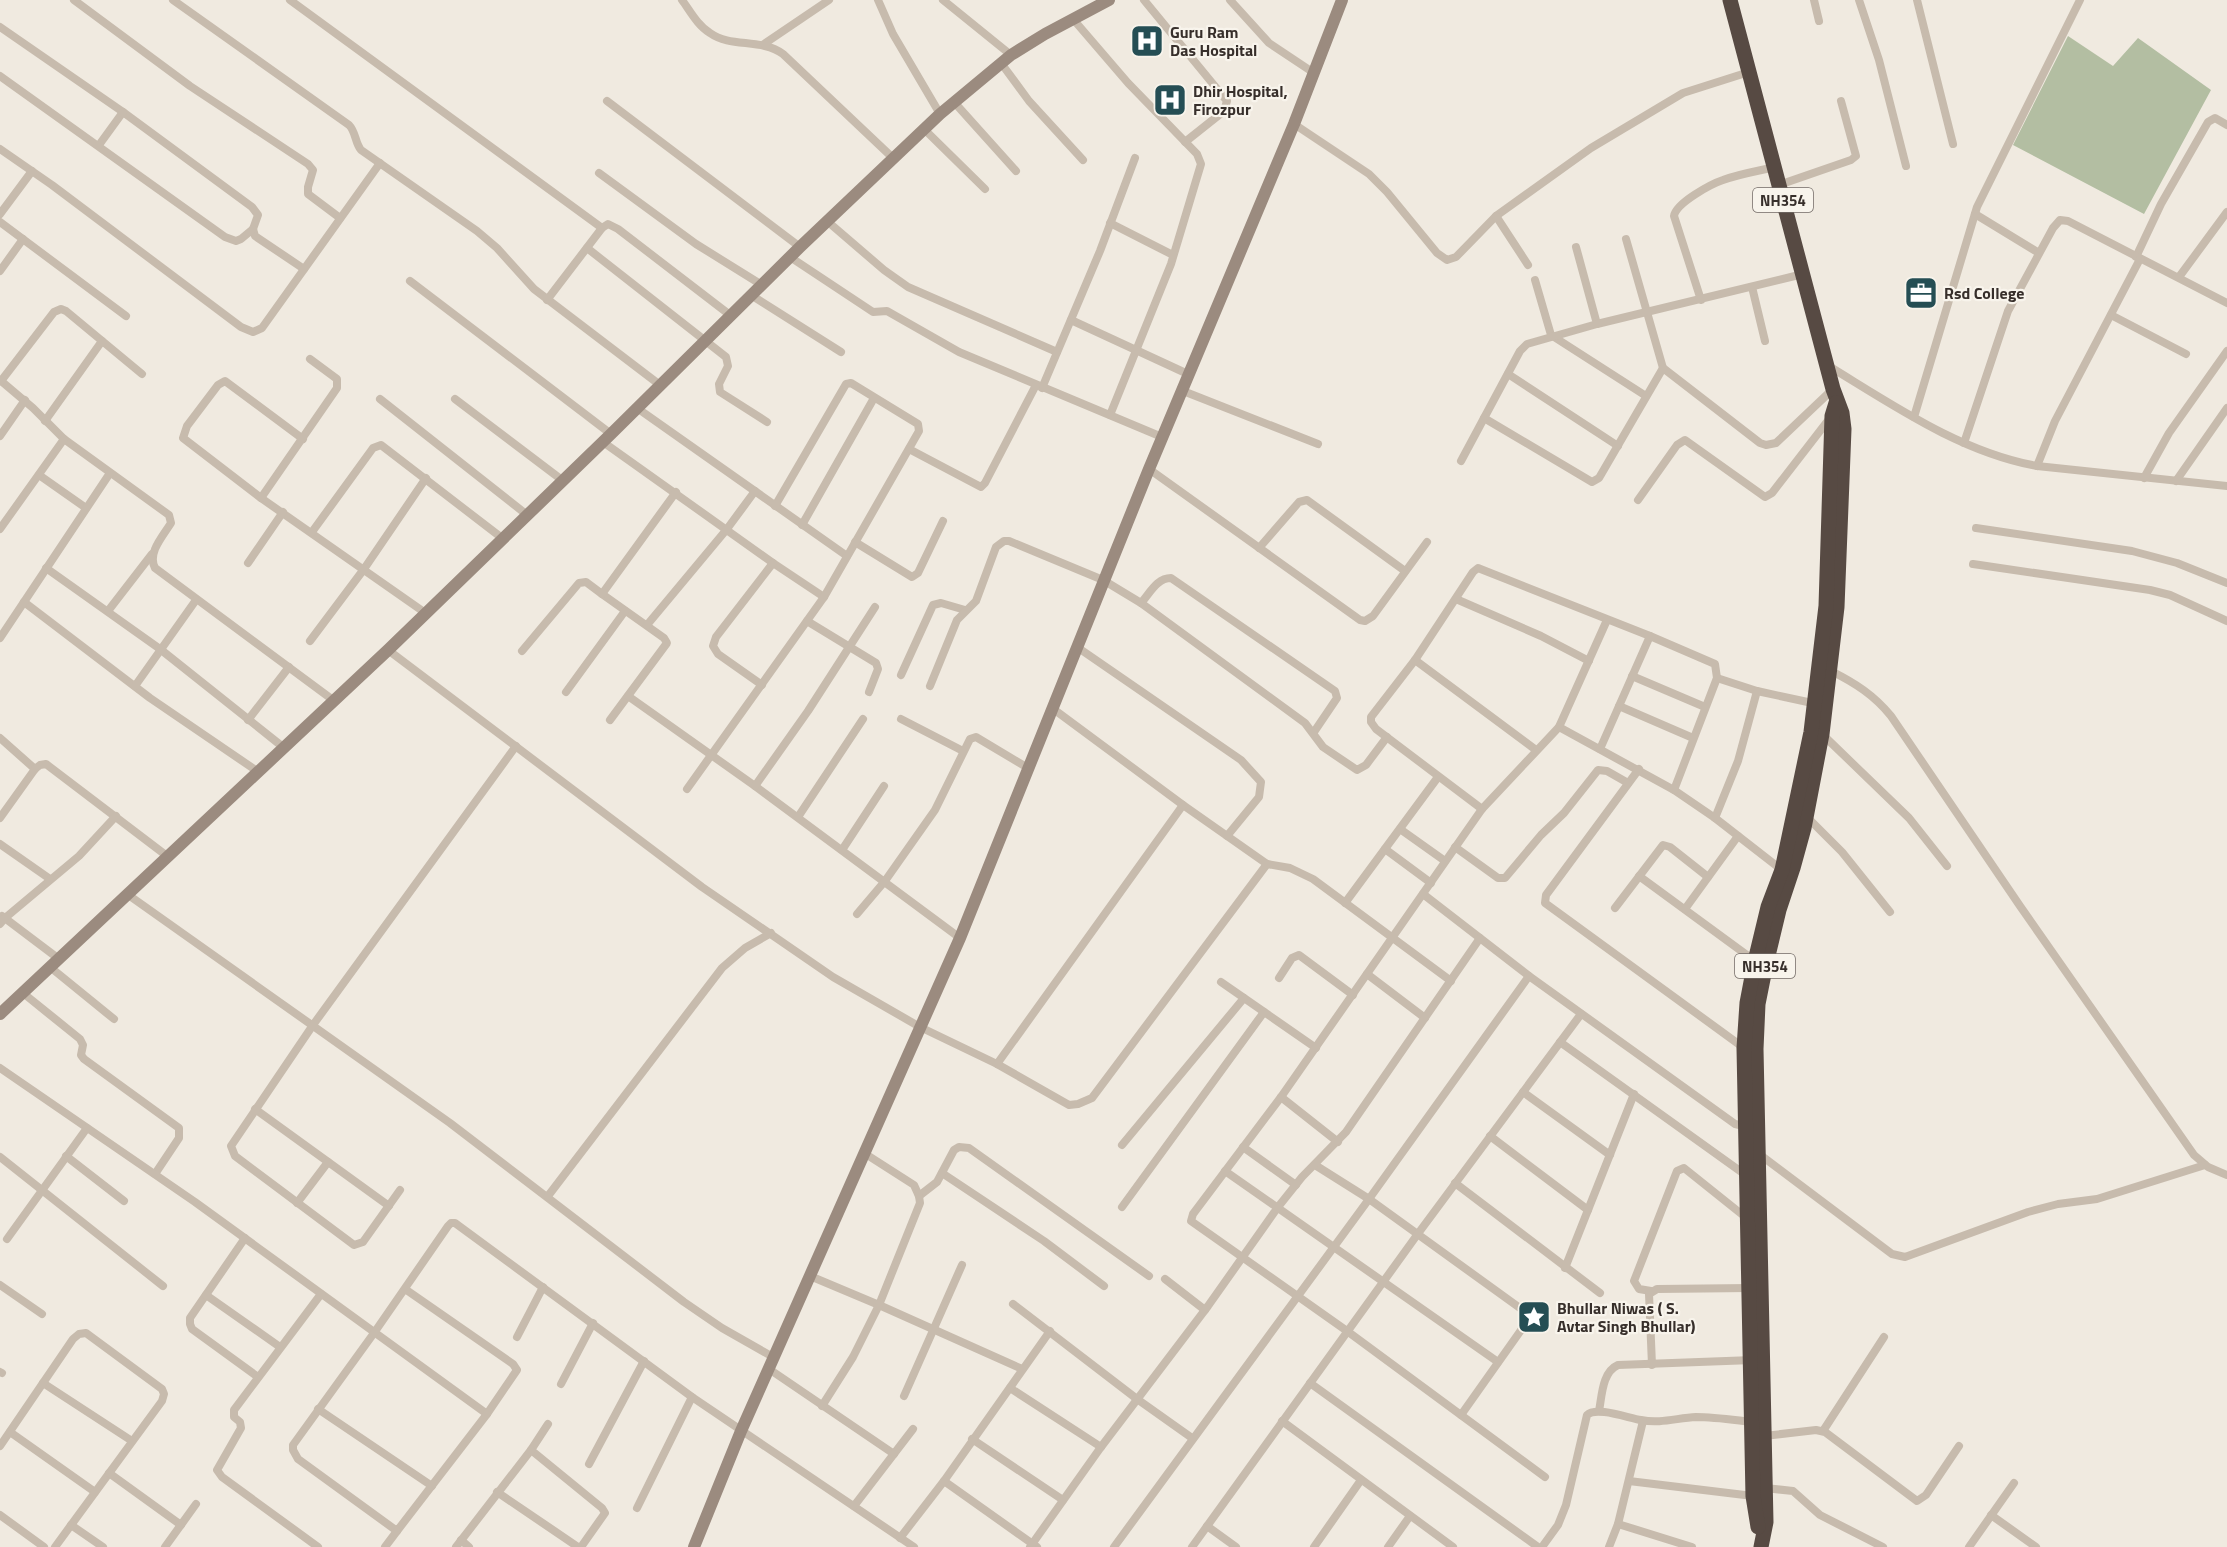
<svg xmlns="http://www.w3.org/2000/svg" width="2227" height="1547" font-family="'Titillium Web',sans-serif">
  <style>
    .green { fill: #b3bea2 }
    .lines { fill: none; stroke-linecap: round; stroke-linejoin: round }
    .street { stroke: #c7bbad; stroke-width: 8 }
    .secondary { stroke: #9b8b7f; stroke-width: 12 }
    .highway { stroke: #574a43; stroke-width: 15 }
    .labels { text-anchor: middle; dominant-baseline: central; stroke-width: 4.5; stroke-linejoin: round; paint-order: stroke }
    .shield { fill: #f8f4ec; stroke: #716a65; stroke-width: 1.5 }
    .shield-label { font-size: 15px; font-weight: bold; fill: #372f2b }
    .poi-label { font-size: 16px; font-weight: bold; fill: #372f2b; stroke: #f8f4ec; text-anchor: start }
  </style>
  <rect width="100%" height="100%" fill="#f0eae0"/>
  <path class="green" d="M2068,36l45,30 25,-28 73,52 -67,124 -131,-69z"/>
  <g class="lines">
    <g class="street">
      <path d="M74,0l116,86 118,78 5,6 -5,17v7l32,24"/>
      <path d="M173,0l176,125c7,7 6,18 12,25l116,81 20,17 37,41 126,96"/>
      <path d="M290,0l312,228"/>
      <path d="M682,0c8,11 16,26 28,33 21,15 51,5 73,21l111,105"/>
      <path d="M878,0l15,34 47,80"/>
      <path d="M943,0l68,55"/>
      <path d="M1144,0l83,101 -3,10 -39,31"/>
      <path d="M1230,0l39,43 45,30"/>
      <path d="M1814,0l5,21"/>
      <path d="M1859,0l20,60 27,106"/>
      <path d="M1917,0l36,144"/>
      <path d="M1073,19l55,64 69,71 4,10 -30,100 -61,151"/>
      <path d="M0,27l123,85 129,95 6,8 -5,14 2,7 49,33"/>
      <path d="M764,44l65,-44"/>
      <path d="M1001,63l28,38 54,59"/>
      <path d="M0,76l225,161 11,4 5,-2 12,-10"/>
      <path d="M607,101l193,146"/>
      <path d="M954,102l62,69"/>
      <path d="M1294,124l75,50 18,18 50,61 10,7 9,-3 40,-41 95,-68 92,-55 66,-21"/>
      <path d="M925,130l60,59"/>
      <path d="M99,145l24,-33"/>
      <path d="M0,149l52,36 189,142 12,5 9,-4 118,-165"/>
      <path d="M599,173l97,71 66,41"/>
      <path d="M1779,185l72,-25 5,-4 -15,-55"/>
      <path d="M0,214l32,-43"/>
      <path d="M1975,214l64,39"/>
      <path d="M1496,216l32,49"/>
      <path d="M827,221l57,49 24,17 149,65"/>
      <path d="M0,222l126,94"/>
      <path d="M1110,223l63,32"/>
      <path d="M1626,239l37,129 97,75 6,2 10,-2 57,-54"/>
      <path d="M1576,247l21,77"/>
      <path d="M587,248l139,109 2,9 -9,18 1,8 47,30"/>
      <path d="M790,257l83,55 14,-1 72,41 203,85"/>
      <path d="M2136,257l25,-53 47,-82 7,-4 12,7"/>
      <path d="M0,271l23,-32"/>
      <path d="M2179,277l48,-65"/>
      <path d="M1535,280l16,55 95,61"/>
      <path d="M410,281l201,153"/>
      <path d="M1752,287l13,54"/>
      <path d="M751,295l90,57"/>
      <path d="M547,300l55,-72 6,-4 10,5 112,86"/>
      <path d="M1701,300l-27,-84c2,-13 37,-32 49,-36 16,-6 35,-9 52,-13"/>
      <path d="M2111,315l75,39"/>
      <path d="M1071,320l119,55"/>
      <path d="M1827,365c66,40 133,87 210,101l190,20"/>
      <path d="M1508,374l110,72"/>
      <path d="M0,380l33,28 31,31 105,76 2,8c-8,13 -24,30 -16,45l178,132"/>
      <path d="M1,381l53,-69 7,-3 5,2 76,63"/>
      <path d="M1042,388l58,-137 35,-93"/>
      <path d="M1183,391l135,53"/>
      <path d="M380,399l146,115"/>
      <path d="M455,399l107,81"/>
      <path d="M637,408l210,148"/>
      <path d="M1914,417l63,-210 103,-207"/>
      <path d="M1484,418l108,64 7,-4 64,-110"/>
      <path d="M45,421l57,-80"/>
      <path d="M0,436l25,-36"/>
      <path d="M303,439l-78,-58 -7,4 -31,41 -4,12 78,60 163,114"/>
      <path d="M603,442l170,121 51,34"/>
      <path d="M1964,443l44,-132 45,-83 7,-8 8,1 159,82"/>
      <path d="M909,449l72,38 4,-4 51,-98"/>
      <path d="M1461,461l59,-110 7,-7 70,-20 206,-50"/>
      <path d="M2037,466l18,-45 85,-162"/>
      <path d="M1149,469l211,151 5,1 8,-5 54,-74"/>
      <path d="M39,475l47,33"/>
      <path d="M2144,478l25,-45 58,-82"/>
      <path d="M2176,481l51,-73"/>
      <path d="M261,498l76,-110v-9l-27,-20"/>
      <path d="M1638,500l39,-55 8,-5 80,57 7,-4 58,-75"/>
      <path d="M802,525l72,-127"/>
      <path d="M1976,528l156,23 45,12 50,20"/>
      <path d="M0,529l64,-90"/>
      <path d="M312,532l61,-84 8,-3 121,93"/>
      <path d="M855,542l57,35 6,-4 25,-52"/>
      <path d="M1259,548l40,-46 8,-2 98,71"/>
      <path d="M248,563l35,-51"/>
      <path d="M1973,564l177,26 20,5 57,26"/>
      <path d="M46,568l114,81 123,98"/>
      <path d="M602,594l62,44 3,5 -57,77"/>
      <path d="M1456,599l85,37 48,25"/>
      <path d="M24,602l126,96 107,73"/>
      <path d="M1141,603c9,-10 16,-25 30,-25l164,113 2,7 -23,34"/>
      <path d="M108,611l44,-57"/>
      <path d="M807,621l69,42 2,6 -9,23"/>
      <path d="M647,625l80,-96 28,-38"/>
      <path d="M0,638l110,-165"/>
      <path d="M310,641l54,-72 62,-91"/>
      <path d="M1077,647l164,113 20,22 -2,15 -32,39"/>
      <path d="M388,650l314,237 131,90 87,50 77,37 72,41 9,-1 14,-6 175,-234"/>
      <path d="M522,651l57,-68 7,-1 16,12 74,-102"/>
      <path d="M1415,660l121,90"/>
      <path d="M1831,671c24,12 43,24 60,45l129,190 174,249 14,12 19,8"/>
      <path d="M901,675l32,-70 8,-2 24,7"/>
      <path d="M1632,676l73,31"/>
      <path d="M1717,678l40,13 60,13"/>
      <path d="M762,685l-44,-31 -5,-8 3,-9 57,-74"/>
      <path d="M135,686l61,-86"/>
      <path d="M930,686l27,-66 19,-19 20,-54 8,-6h5l94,39 38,23 164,120 18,24 34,23 9,-5 21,-28"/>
      <path d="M566,692l59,-81"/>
      <path d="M628,696l127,90 205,152"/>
      <path d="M1619,706l74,32"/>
      <path d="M1052,708l131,97 84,59 23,4 23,11 138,102"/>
      <path d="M901,719l62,32"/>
      <path d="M248,720l41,-53"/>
      <path d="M1559,727l115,63 41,28 67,52"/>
      <path d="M1822,734l87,84 38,48"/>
      <path d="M0,738l35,31"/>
      <path d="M1600,749l50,-113"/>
      <path d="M1639,769l-93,126 -1,8 199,145"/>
      <path d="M755,786l53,-75 67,-104"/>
      <path d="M687,789l137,-192 95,-166 -1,-7 -67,-41 -5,1 -71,122"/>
      <path d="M1482,809l-106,-80 -5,-7v-5l44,-57 58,-88 5,-4 172,68 65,28 2,14 -43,112"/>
      <path d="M1806,816l36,36 48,60"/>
      <path d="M798,817l65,-98"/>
      <path d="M0,818l35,-49 5,-4 6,-1 121,92"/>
      <path d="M1715,818l23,-57 19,-70"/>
      <path d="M1400,829l45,32"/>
      <path d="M0,844l50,35"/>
      <path d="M1455,847l43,31h7l36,-43 23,-22 34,-43 9,1 21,12"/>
      <path d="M1385,849l46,34"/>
      <path d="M842,850l42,-64"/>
      <path d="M1639,876l116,85"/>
      <path d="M127,894l323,229 234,179 38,26 51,29"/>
      <path d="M1423,894l106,82 206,148 13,3"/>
      <path d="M1345,903l93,-126"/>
      <path d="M1615,908l48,-63 7,2 38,30"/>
      <path d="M1685,909l53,-73"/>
      <path d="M857,914l28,-33 50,-71 35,-71 6,-2 52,31"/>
      <path d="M2,916l57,43"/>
      <path d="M0,924l5,-6 74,-62 37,-40"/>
      <path d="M50,967l64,52"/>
      <path d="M1367,974l58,44"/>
      <path d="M1279,978l13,-20 7,-3 54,40"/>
      <path d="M1221,982l95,66"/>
      <path d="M23,993l57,46 3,6 -2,10 3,4 95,69v10l-24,36"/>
      <path d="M1560,1042l187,134"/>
      <path d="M997,1064l186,-259"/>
      <path d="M0,1068l195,134 292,212"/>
      <path d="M1523,1092l87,63"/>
      <path d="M1281,1097l57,45"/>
      <path d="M255,1109l134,97"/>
      <path d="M1490,1136l98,74"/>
      <path d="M1122,1145l122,-147"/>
      <path d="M1243,1147l53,38"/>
      <path d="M1759,1154l133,100 13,3 123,-45 30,-8 39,-5 108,-34"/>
      <path d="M66,1156l58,45"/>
      <path d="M0,1157l163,129"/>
      <path d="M1315,1165l54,34 162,117 -70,99"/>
      <path d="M1225,1171l273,191"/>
      <path d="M942,1173l102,68 60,45"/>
      <path d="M1455,1183l145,110"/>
      <path d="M400,1190l-37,52 -9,3 -119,-89 -4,-10 82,-121 203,-279"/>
      <path d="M548,1196l174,-228 23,-20 26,-15"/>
      <path d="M919,1196l18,-14 17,-32 5,-3 10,1 180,128"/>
      <path d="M297,1203l31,-41"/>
      <path d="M1122,1207l142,-195"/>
      <path d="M245,1238l-55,80v6l2,5 66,48"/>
      <path d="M7,1239l80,-111"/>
      <path d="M1565,1268l69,-174"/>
      <path d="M810,1276l69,29 143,64"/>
      <path d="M1165,1279l40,31"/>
      <path d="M0,1285l42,29"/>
      <path d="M405,1289l108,75 4,6 -30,44 -90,117 -99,-72 -5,-9v-5l81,-112 74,-107 3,-3h4l237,174 222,150"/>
      <path d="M1651,1291l-12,-2 -5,-8 43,-110 7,-3 65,52"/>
      <path d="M206,1295l74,52"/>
      <path d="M1013,1304l124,95 55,39"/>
      <path d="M517,1337l26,-50"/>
      <path d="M1652,1365l-3,-71 8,-5 93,-1"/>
      <path d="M769,1369l125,85"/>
      <path d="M0,1372l2,1"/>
      <path d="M43,1383l89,58"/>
      <path d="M1310,1383l228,164"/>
      <path d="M561,1384l32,-61"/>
      <path d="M1010,1388l91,59"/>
      <path d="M904,1396l58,-131"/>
      <path d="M822,1406l31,-49 26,-52 41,-102 -1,-7 -5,-11 -50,-32"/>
      <path d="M318,1409l114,77"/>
      <path d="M1599,1411c3,-15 3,-39 19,-46l135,-5"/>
      <path d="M1282,1421l171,126"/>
      <path d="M548,1424l-17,26 71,58 3,5 -24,34"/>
      <path d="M1823,1431l61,-94"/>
      <path d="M10,1432l85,60"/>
      <path d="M1764,1436l52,-6 9,2 92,69 9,-6 33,-49"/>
      <path d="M972,1439l91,61"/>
      <path d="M0,1446l73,-107 6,-5 7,-1 76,56 2,5 -2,7 -107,146"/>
      <path d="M589,1464l55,-103"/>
      <path d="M109,1473l72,52"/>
      <path d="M1545,1477l-198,-146 -156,-110 2,-7 88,-117 201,-288 77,-82 48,-107"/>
      <path d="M944,1481l93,66"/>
      <path d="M1629,1481l124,15"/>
      <path d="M1765,1488l28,3 27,24 63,32"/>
      <path d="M497,1492l81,55"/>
      <path d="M854,1506l59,-77"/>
      <path d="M637,1508l55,-111"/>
      <path d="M0,1515l44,32"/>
      <path d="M1991,1515l45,32"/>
      <path d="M1618,1524l74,23"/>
      <path d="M71,1525l32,22"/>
      <path d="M1207,1526l29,21"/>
      <path d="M900,1538l44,-57 106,-150"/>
      <path d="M461,1540l8,7"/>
      <path d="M165,1547l31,-43"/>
      <path d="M318,1547l-96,-70 -5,-7 24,-42 -1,-6 -6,-5v-7l87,-116"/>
      <path d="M385,1547l12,-16"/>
      <path d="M456,1547l75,-97"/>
      <path d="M1030,1547l71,-100 107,-141 70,-99 24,-30 44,-45 134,-194"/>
      <path d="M1114,1547l255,-348 160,-223"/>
      <path d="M1192,1547l225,-312 164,-221"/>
      <path d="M1314,1547l47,-67"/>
      <path d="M1388,1547l22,-31"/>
      <path d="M1542,1547l16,-22 8,-20 21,-90c9,-9 41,3 54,5 19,4 36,-2 55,-3 19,0 38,3 56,5"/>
      <path d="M1609,1547l9,-23 25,-103"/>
      <path d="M1969,1547l45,-64"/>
    </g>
    <g class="secondary">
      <path d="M0,1014l388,-364 223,-216 189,-187 140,-133 71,-59 34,-21 64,-34"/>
      <path d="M694,1547l47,-116 219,-493 189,-469 145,-345 48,-124"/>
    </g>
    <g class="highway">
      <path d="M1730,0l103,389 9,24 2,16 -7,178 -15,127 -18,94 -11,40 -14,42 -13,54 -8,40 -2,45 10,473 -5,25"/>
      <path d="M1758,1527l-5,-31 -9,-448 3,-45 8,-42 13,-54 14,-37 29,-138 15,-126 6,-190 4,-13"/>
    </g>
  </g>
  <defs>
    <symbol id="hospital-square" viewBox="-11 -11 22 22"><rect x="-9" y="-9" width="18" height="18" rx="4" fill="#254e54" stroke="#f8f4ec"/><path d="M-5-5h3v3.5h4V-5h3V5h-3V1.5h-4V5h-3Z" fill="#fff"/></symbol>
    <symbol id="office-square" viewBox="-11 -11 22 22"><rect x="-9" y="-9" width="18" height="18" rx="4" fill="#254e54" stroke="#f8f4ec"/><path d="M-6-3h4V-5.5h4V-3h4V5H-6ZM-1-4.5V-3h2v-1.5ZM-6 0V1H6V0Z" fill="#fff"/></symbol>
    <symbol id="sight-square" viewBox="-11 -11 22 22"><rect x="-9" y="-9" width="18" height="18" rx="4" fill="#254e54" stroke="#f8f4ec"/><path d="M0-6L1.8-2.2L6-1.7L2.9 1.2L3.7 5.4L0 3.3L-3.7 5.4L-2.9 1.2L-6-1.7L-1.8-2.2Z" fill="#fff"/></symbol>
  </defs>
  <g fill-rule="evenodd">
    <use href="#hospital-square" x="1128" y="22" width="38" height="38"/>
    <use href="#hospital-square" x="1151" y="81" width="38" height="38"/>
    <use href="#office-square" x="1902" y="274" width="38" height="38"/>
    <use href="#sight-square" x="1515" y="1298" width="38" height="38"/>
  </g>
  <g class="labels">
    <g class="shield">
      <rect x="1753" y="188" width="60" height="24" rx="4.5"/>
      <rect x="1735" y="954" width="60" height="24" rx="4.5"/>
    </g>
    <g class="shield-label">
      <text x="1783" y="200">NH354</text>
      <text x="1765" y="966">NH354</text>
    </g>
    <g class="poi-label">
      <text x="1170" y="32">Guru Ram<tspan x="1170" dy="18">Das Hospital</tspan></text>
      <text x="1193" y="91">Dhir Hospital,<tspan x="1193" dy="18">Firozpur</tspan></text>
      <text x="1944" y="293">Rsd College</text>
      <text x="1557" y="1308">Bhullar Niwas ( S.<tspan x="1557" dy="18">Avtar Singh Bhullar)</tspan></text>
    </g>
  </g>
</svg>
